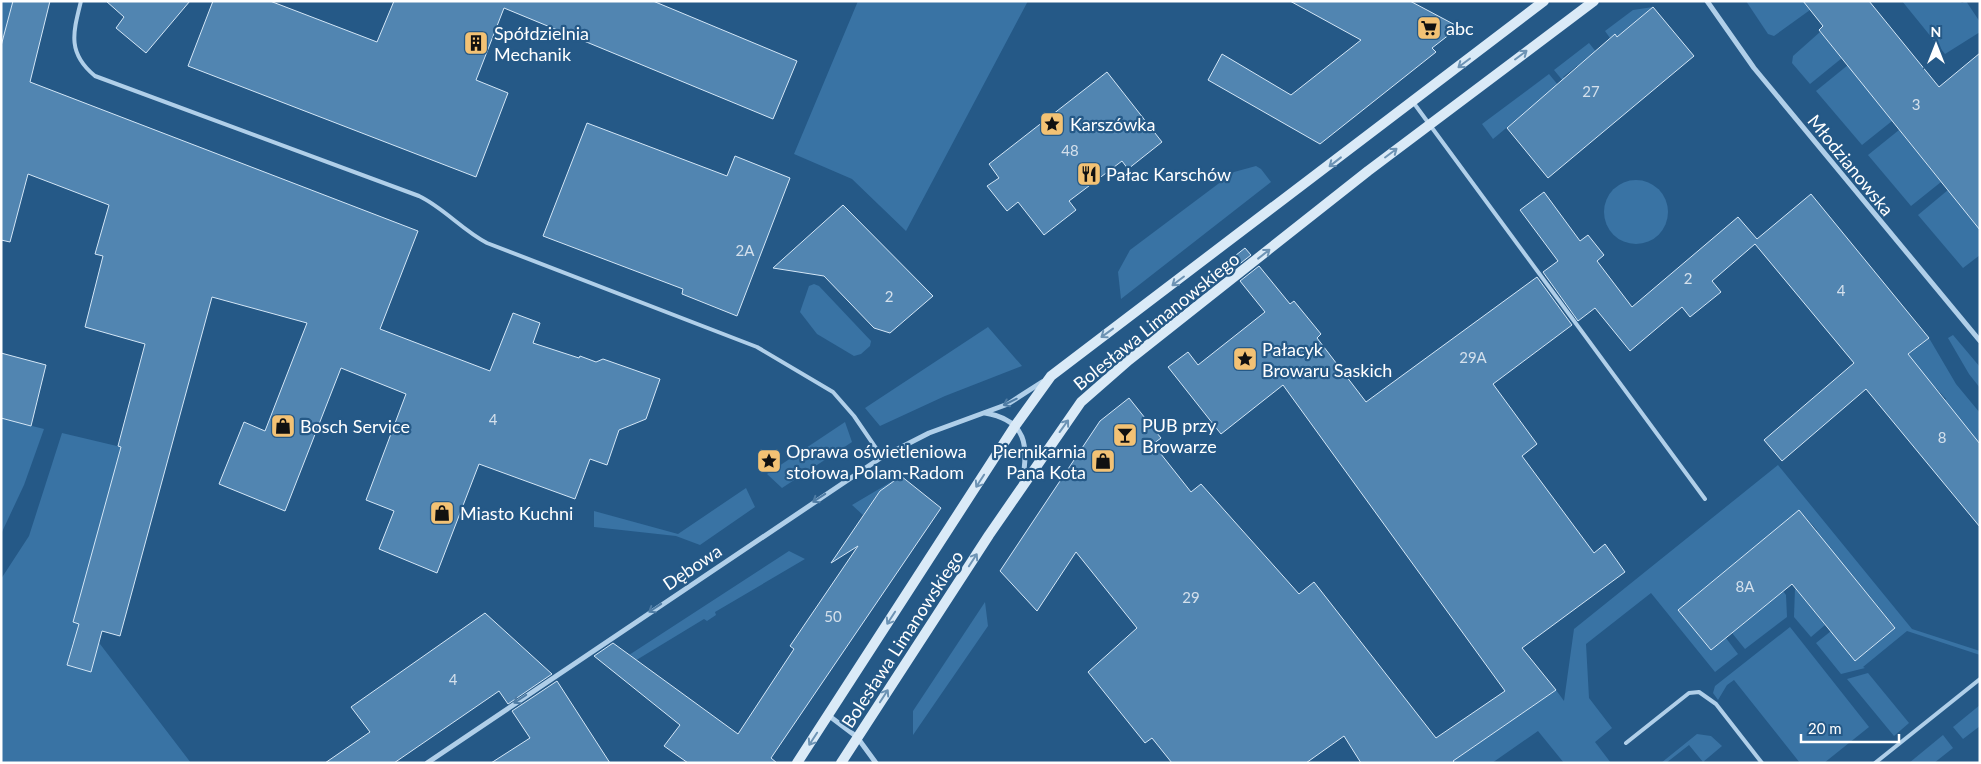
<svg xmlns="http://www.w3.org/2000/svg" width="1981" height="764" font-family="Lato,sans-serif">
  <style>
    .green { fill: #3973a4; fill-rule: evenodd }
    .building { fill: #5185b1; stroke: #d4e7f7 }
    .lines { fill: none; stroke-linecap: round; stroke-linejoin: round }
    .lane { stroke: #b0cfe9; stroke-width: 4 }
    .street { stroke: #b0cfe9; stroke-width: 5 }
    .secondary { stroke: #daeaf7; stroke-width: 10 }
    .oneway { stroke: #6d93b4 }
    .oneway2 { stroke: #4f7ca4 }
    .labels { text-anchor: middle; dominant-baseline: central; stroke-width: 4.5; stroke-linejoin: round; paint-order: stroke }
    .number-label { font-size: 15px; fill: #d4e0ec }
    .poi-label { font-size: 18px; fill: #fff; stroke: #255987; text-anchor: start }
    .street-label { font-size: 18px; fill: #fff; stroke: #255987 }
  </style>
  <rect width="100%" height="100%" fill="#255987"/>
  <g class="green">
    <path d="M1,1h12l-12,45z"/>
    <path d="M858,1h170l-122,230 -54,-52 -58,-25z"/>
    <path d="M1746,1h57l7,9 -36,26 -6,-2z"/>
    <path d="M1902,1h58l2,2 4,-2 14,21v10l-35,22z"/>
    <path d="M1653,7l-36,30 -2,-3 -5,4 -5,-7 28,-21z"/>
    <path d="M1820,32l22,26 -32,26 -18,-21 1,-7z"/>
    <path d="M1589,43l8,10 -18,15 -2,-2 -14,11 2,2 -2,2 -9,-11z"/>
    <path d="M1848,65l44,56 -30,24 -46,-54z"/>
    <path d="M1549,74l9,11 -65,54 -11,-15z"/>
    <path d="M1899,130l42,52 -30,24 -43,-51z"/>
    <path d="M1256,166l5,3 10,13 -150,117 -3,-27 12,-22 104,-78z"/>
    <circle cx="1636" cy="212" r="32"/>
    <path d="M1948,190l32,21v44l-17,13 -45,-53z"/>
    <path d="M814,284l5,2 52,55 -1,5 -9,8 -7,2 -37,-22 -17,-22 9,-26z"/>
    <path d="M988,327l34,39 -77,30 -65,30 -15,-18z"/>
    <path d="M1953,335l27,32v21l-11,-14 -21,-36z"/>
    <path d="M1929,338l27,46 24,29 -2,29 -34,-41 2,-2 -10,-11 -2,1 -28,-33z"/>
    <path d="M1,418l43,11 -20,56 -23,49z"/>
    <path d="M845,422l7,20 -70,46 -15,-14z"/>
    <path d="M62,433l59,14 -34,180 104,136h-190v-184l28,-43zM73,642l24,7 -6,23 -24,-7z"/>
    <path d="M1778,465l134,164 68,22v4l-73,-24 -44,36 2,1 -24,6 -25,-31 15,-12 24,30 40,-34 -73,-88 -12,-3 7,-6 -18,-20 -121,100 33,40 15,-12 12,16 -23,18 -64,-79 -65,51 3,54 23,30 -17,14 16,21h-47l-26,-32 -46,32h-42l106,-73 8,11 10,-72z"/>
    <path d="M901,476l-24,19 -14,20 -11,-10z"/>
    <path d="M746,488l9,19 -55,38 -24,-9 -82,-9v-16l84,23z"/>
    <path d="M789,551l16,8 -90,53 1,3 -9,6 -3,-2 -89,54 -6,-5z"/>
    <path d="M1795,588l30,37 -14,12 -17,-20z"/>
    <path d="M1783,591l3,4 1,22 -42,32 -13,-16z"/>
    <path d="M985,602l3,24 -75,109v-24z"/>
    <path d="M1790,627l79,100 -45,36h-24l-66,-83 -7,5 -9,15 -5,-7 2,-7z"/>
    <path d="M1868,673l41,50 -15,13 -47,-57z"/>
    <path d="M1980,705v21l-17,13 -10,-12z"/>
    <path d="M1697,734l14,2 11,10 -19,16 -14,-17 -23,18h-5z"/>
    <path d="M1943,735l10,13 -19,15h-25z"/>
  </g>
  <g class="building">
    <path d="M13,1h37l-20,81 388,149 -38,98 110,42 23,-58 27,10 -7,20 46,15 1,-2 16,6 7,-3 57,20 -14,40 -27,11 -12,35 -17,-6 -15,40 -96,-35 -42,109 -58,-24 15,-38 -28,-11 40,-106 -65,-26 -56,143 -66,-27 25,-62 21,9 42,-108 -95,-26 -92,339 -18,-5 -11,41 -24,-7 12,-41 -6,-2 48,-175 -3,-1 27,-102 -60,-17 18,-71 -8,-2 14,-49 -81,-31 -18,68 -9,-2v-194z"/>
    <path d="M106,1h84l-44,52 -30,-25 8,-11z"/>
    <path d="M213,1h57l107,41 17,-41h259l144,60 -24,58 -269,-111 -28,72 32,13 -32,84 -288,-111z"/>
    <path d="M1290,1h120l49,26 -27,21 4,4 -116,92 -112,-64 14,-26 69,41 70,-55z"/>
    <path d="M1803,1h66l70,86 41,-34v177l-161,-200 4,-4z"/>
    <path d="M1653,7l41,49 -146,122 -41,-50 108,-94 2,3z"/>
    <path d="M1107,72l55,70 -34,27 -6,-8 -53,40 7,9 -32,25 -26,-33 -11,9 -20,-25 12,-8 -10,-14z"/>
    <path d="M587,123l140,53 8,-20 55,22 -53,138 -55,-22 1,-5 -140,-53z"/>
    <path d="M1544,192l36,49 8,-6 16,20 -7,6 35,46 106,-90 19,22 54,-45 118,144 -21,16 72,90v83l-114,-138 -84,72 -18,-21 90,-77 -99,-119 -43,37 9,11 -31,25 -8,-10 -52,44 -35,-43 -17,13 -35,-49 15,-11 -38,-51z"/>
    <path d="M843,205l90,91 -43,37 -16,-5 -50,-52 -51,-8z"/>
    <path d="M1245,248l6,7 -19,15 -6,-7z"/>
    <path d="M1259,266l31,38 4,-3 27,33 -4,4 49,64 171,-125 35,48 -79,59 44,60 -15,12 72,97 11,-9 20,28 -103,76 34,42 -103,71 2,2h-94l-17,-27 -38,27h-134l-20,-25 -7,5 -57,-71 49,-44 -61,-76 -39,59 -37,-40 100,-150 29,-23 32,40 -8,6 38,48 10,-8 98,110 15,-12 122,156 69,-47 -222,-306 -62,49 -53,-67 20,-15 10,13 67,-53 -25,-31z"/>
    <path d="M1,353l45,12 -15,61 -30,-8z"/>
    <path d="M901,476l40,32 -170,250 6,5h-89l-24,-17 16,-21 -86,-69 19,-13 125,91 56,-85 -4,-3 68,-100 -27,17 49,-72z"/>
    <path d="M1799,510l96,118 -40,33 -63,-77 -81,66 -33,-40z"/>
    <path d="M485,613l67,61 -44,30 -9,-13 -105,72h-69l45,-31 -19,-25z"/>
    <path d="M557,681l53,82h-119l39,-25 -18,-27z"/>
  </g>
  <g class="lines">
    <g class="lane">
      <path d="M81,1c-8,32 -14,52 14,75l324,120c25,12 43,34 68,47l270,104 76,45 21,24 28,41"/>
      <path d="M1413,102l292,397"/>
      <path d="M1626,743l63,-50 10,-1 17,12 46,59"/>
      <path d="M1875,763l105,-84"/>
    </g>
    <g class="street">
      <path d="M1707,1l47,67 226,273"/>
      <path d="M985,413c42,7 44,33 37,70"/>
      <path d="M828,715l29,22 19,26"/>
      <path d="M427,763l455,-306 47,-24 79,-29 34,-22"/>
    </g>
    <g class="secondary">
      <path d="M797,763l218,-337 36,-50 493,-375"/>
      <path d="M841,763l148,-228 92,-133 48,-42 239,-189 226,-170"/>
    </g>
  </g>
  <defs><path id="oneway-shaft" d="M-6 0H5M1.5-3L5.5 0L1.5 3" fill="none" stroke-width="1.6" stroke-linecap="round" stroke-linejoin="round" transform="scale(1.25)"/></defs>
  <g class="oneway">
    <use href="#oneway-shaft" transform="translate(1521 55) rotate(-37)"/>
    <use href="#oneway-shaft" transform="translate(1464 63) rotate(143)"/>
    <use href="#oneway-shaft" transform="translate(1391 153) rotate(-37)"/>
    <use href="#oneway-shaft" transform="translate(1335 162) rotate(142)"/>
    <use href="#oneway-shaft" transform="translate(1264 254) rotate(-38)"/>
    <use href="#oneway-shaft" transform="translate(1178 281) rotate(143)"/>
    <use href="#oneway-shaft" transform="translate(1107 333) rotate(144)"/>
    <use href="#oneway-shaft" transform="translate(1064 426) rotate(-54)"/>
    <use href="#oneway-shaft" transform="translate(980 481) rotate(123)"/>
    <use href="#oneway-shaft" transform="translate(973 560) rotate(-57)"/>
    <use href="#oneway-shaft" transform="translate(891 618) rotate(123)"/>
    <use href="#oneway-shaft" transform="translate(884 696) rotate(-57)"/>
    <use href="#oneway-shaft" transform="translate(813 739) rotate(123)"/>
  </g>
  <g class="oneway2">
    <use href="#oneway-shaft" transform="translate(1010 402) rotate(154)"/>
    <use href="#oneway-shaft" transform="translate(819 498) rotate(147)"/>
    <use href="#oneway-shaft" transform="translate(655 608) rotate(146)"/>
    <use href="#oneway-shaft" transform="translate(520 699) rotate(146)"/>
  </g>
  <defs>
    <symbol id="supermarket-square" viewBox="-11 -11 22 22"><rect x="-9" y="-9" width="18" height="18" rx="4" fill="#f3c274" stroke="#255987"/><path d="M-6-5.5h2.5l.6 2H6L4.5 2H-2.5L-4.4-4H-6ZM-1.5 3.2a1.3 1.3 0 1 0 .1 0ZM3 3.2a1.3 1.3 0 1 0 .1 0Z" fill="#111"/></symbol>
    <symbol id="building-square" viewBox="-11 -11 22 22"><rect x="-9" y="-9" width="18" height="18" rx="4" fill="#f3c274" stroke="#255987"/><path d="M-4-6H4V6H1V3H-1V6H-4ZM-2.5-4.3h1.7v1.8h-1.7ZM.8-4.3h1.7v1.8H.8ZM-2.5-1h1.7V.8h-1.7ZM.8-1h1.7V.8H.8Z" fill="#111"/></symbol>
    <symbol id="sight-square" viewBox="-11 -11 22 22"><rect x="-9" y="-9" width="18" height="18" rx="4" fill="#f3c274" stroke="#255987"/><path d="M0-6L1.8-2.2L6-1.7L2.9 1.2L3.7 5.4L0 3.3L-3.7 5.4L-2.9 1.2L-6-1.7L-1.8-2.2Z" fill="#111"/></symbol>
    <symbol id="restaurant-square" viewBox="-11 -11 22 22"><rect x="-9" y="-9" width="18" height="18" rx="4" fill="#f3c274" stroke="#255987"/><path d="M-5-6h1v4h1v-4h1v4h1v-4h1v5L-1.5 .5V6h-2V.5L-5-1ZM5-6V6H3V1.5H1.5Q1.5-4 5-6Z" fill="#111"/></symbol>
    <symbol id="shop-square" viewBox="-11 -11 22 22"><rect x="-9" y="-9" width="18" height="18" rx="4" fill="#f3c274" stroke="#255987"/><path d="M-5-2.5h2.3a2.7 3.5 0 0 1 5.4 0H5L5.5 6h-11ZM-1.5-2.5h3a1.5 2.3 0 0 0-3 0Z" fill="#111"/></symbol>
    <symbol id="bar-square" viewBox="-11 -11 22 22"><rect x="-9" y="-9" width="18" height="18" rx="4" fill="#f3c274" stroke="#255987"/><path d="M-6-5H6L.8 .8V4.5H3.5V6h-7V4.5H-.8V.8Z" fill="#111"/></symbol>
  </defs>
  <g fill-rule="evenodd">
    <use href="#supermarket-square" x="1415" y="14" width="28" height="28"/>
    <use href="#building-square" x="462" y="29" width="28" height="28"/>
    <use href="#sight-square" x="1038" y="110" width="28" height="28"/>
    <use href="#restaurant-square" x="1075" y="160" width="28" height="28"/>
    <use href="#sight-square" x="1231" y="345" width="28" height="28"/>
    <use href="#shop-square" x="269" y="412" width="28" height="28"/>
    <use href="#bar-square" x="1111" y="421" width="28" height="28"/>
    <use href="#sight-square" x="755" y="447" width="28" height="28"/>
    <use href="#shop-square" x="1089" y="447" width="28" height="28"/>
    <use href="#shop-square" x="428" y="499" width="28" height="28"/>
  </g>
  <g class="labels">
    <g class="number-label">
      <text x="1591" y="91">27</text>
      <text x="1916" y="104">3</text>
      <text x="1070" y="150">48</text>
      <text x="745" y="250">2A</text>
      <text x="1688" y="278">2</text>
      <text x="1841" y="290">4</text>
      <text x="889" y="296">2</text>
      <text x="1473" y="357">29A</text>
      <text x="493" y="419">4</text>
      <text x="1942" y="437">8</text>
      <text x="1745" y="586">8A</text>
      <text x="1191" y="597">29</text>
      <text x="833" y="616">50</text>
      <text x="453" y="679">4</text>
    </g>
    <g class="poi-label">
      <text x="1446" y="28">abc</text>
      <text x="494" y="33">Spółdzielnia<tspan x="494" dy="21">Mechanik</tspan></text>
      <text x="1070" y="124">Karszówka</text>
      <text x="1106" y="174">Pałac Karschów</text>
      <text x="1262" y="349">Pałacyk<tspan x="1262" dy="21">Browaru Saskich</tspan></text>
      <text x="1142" y="425">PUB przy<tspan x="1142" dy="21">Browarze</tspan></text>
      <text x="300" y="426">Bosch Service</text>
      <text x="786" y="451">Oprawa oświetleniowa<tspan x="786" dy="21">stołowa Polam-Radom</tspan></text>
      <text x="1086" y="451" text-anchor="end">Piernikarnia<tspan x="1086" dy="21">Pana Kota</tspan></text>
      <text x="460" y="513">Miasto Kuchni</text>
    </g>
    <g class="street-label">
      <text transform="translate(1851 165) rotate(51)">Młodzianowska</text>
      <text transform="translate(1156 321) rotate(-39)">Bolesława Limanowskiego</text>
      <text transform="translate(692 567) rotate(-34)">Dębowa</text>
      <text transform="translate(902 639) rotate(-57)">Bolesława Limanowskiego</text>
    </g>
  </g>
  <rect width="1981" height="764" fill="none" stroke="#ffffff" stroke-width="5"/>
  <g transform="translate(1936 45)" stroke="#255987" stroke-width="4" paint-order="stroke">
  <path d="M0-4L9 19L0 12L-9 19Z" fill="#ffffff"/>
  <text y="-8" font-size="14" font-weight="bold" text-anchor="middle" fill="#ffffff">N</text>
  </g>
  <path d="M1801 734v8h98v-8" fill="none" stroke="#ffffff" stroke-width="2.5"/>
  <text x="1808" y="734" font-size="15" fill="#ffffff" stroke="#255987" stroke-width="4" paint-order="stroke">20 m</text>
</svg>
